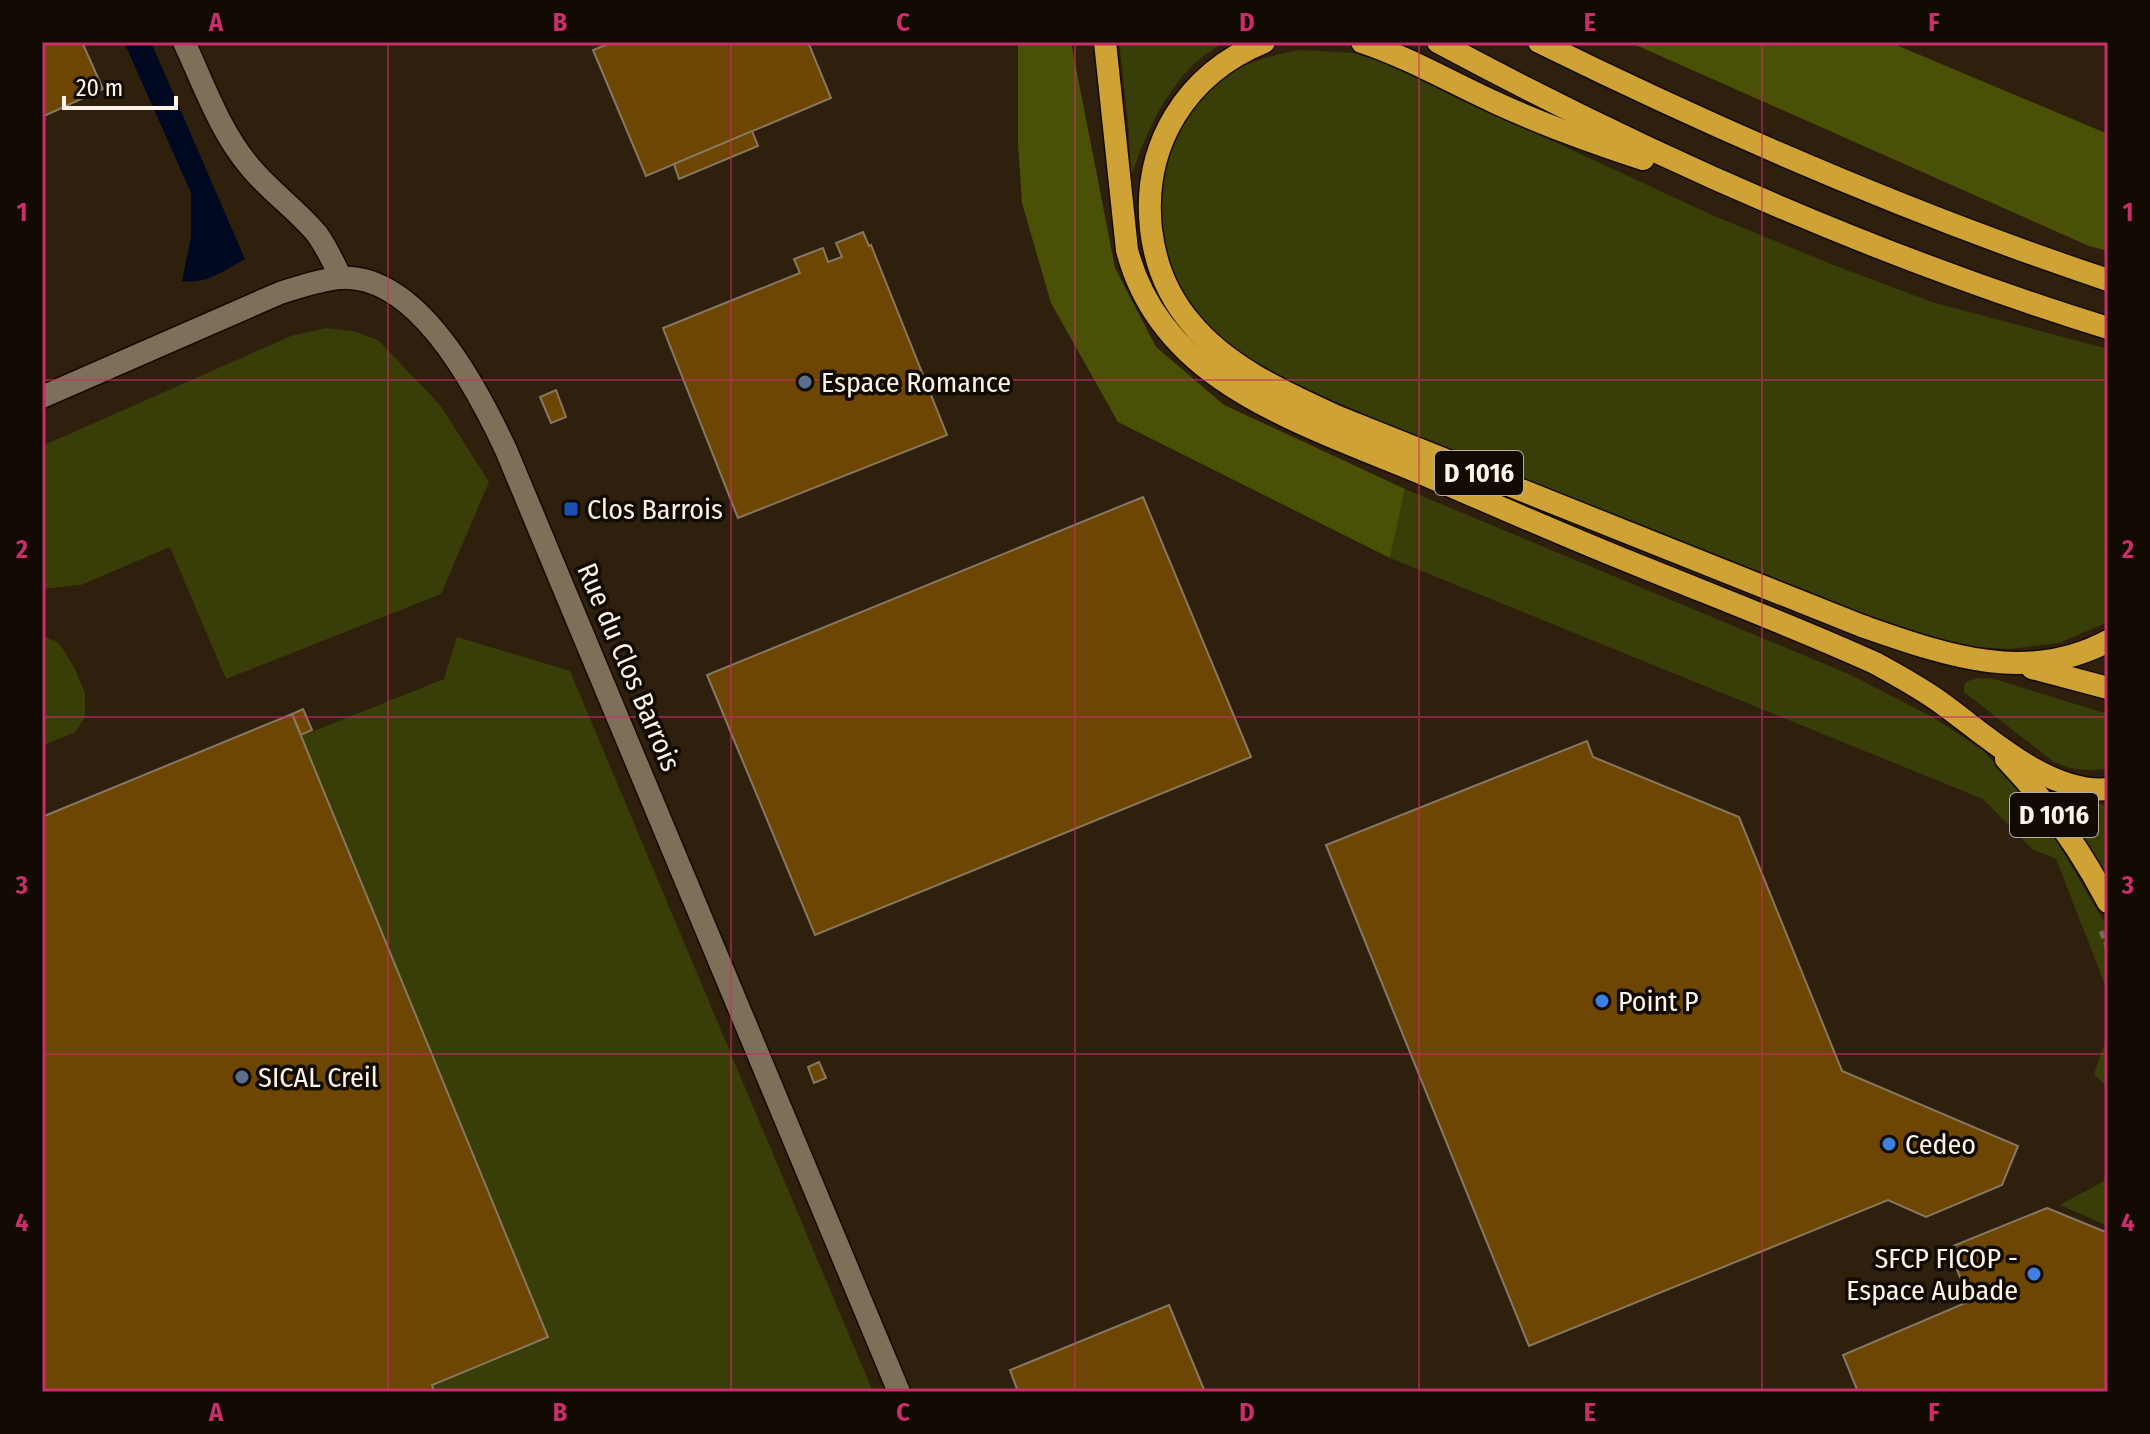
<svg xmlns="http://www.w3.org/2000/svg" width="2150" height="1434" font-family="'Fira Sans Condensed',sans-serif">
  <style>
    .green { fill: #393e09 }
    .forest { fill: #4a5107 }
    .water { fill: #00091f }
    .building { fill: #6d4603; stroke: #887761; stroke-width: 2 }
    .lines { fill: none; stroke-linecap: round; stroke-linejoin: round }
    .minor-casing { stroke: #150a00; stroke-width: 25 }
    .trunk-casing { stroke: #150a00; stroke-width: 25 }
    .path { stroke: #766a58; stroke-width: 5; stroke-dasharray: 8 4; stroke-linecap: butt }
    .minor { stroke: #7e6f58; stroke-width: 22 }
    .trunk { stroke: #cfa236; stroke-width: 22 }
    .grid { fill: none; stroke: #c82e69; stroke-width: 2; stroke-opacity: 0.55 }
    .service-dot { fill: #5c6f8a; stroke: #110b04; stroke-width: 3 }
    .transit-dot { fill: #1a4fb4; stroke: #110b04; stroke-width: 3 }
    .shop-dot { fill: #3f7fe0; stroke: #110b04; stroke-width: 3 }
    .labels { text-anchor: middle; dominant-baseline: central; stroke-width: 7; stroke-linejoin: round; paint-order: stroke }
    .shield { fill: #110b04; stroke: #b6aea3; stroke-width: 2 }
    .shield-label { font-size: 26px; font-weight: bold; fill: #fdf4e7 }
    .poi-label { font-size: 28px; fill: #fdf4e7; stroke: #110b04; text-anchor: start }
    .street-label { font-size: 28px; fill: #fdf4e7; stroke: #110b04 }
    .neatline { fill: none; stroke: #c82e69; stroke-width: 3 }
    .grid-label { font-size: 26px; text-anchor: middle; font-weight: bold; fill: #c82e69 }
  </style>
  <rect width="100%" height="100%" fill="#2e200c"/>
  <g class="green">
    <path d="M1119,42h105c-10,7 -22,14 -30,22 -32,32 -49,72 -63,113l-3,-56z"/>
    <path d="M1301,50l53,3 33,11 325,151 124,51 96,36 176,47v273l-49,21 -49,6 -36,-2 -30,-4 -43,-15c-103,-41 -206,-81 -309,-122 -73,-29 -147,-57 -219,-88 -47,-21 -97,-40 -140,-70 -7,-6 -17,-11 -24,-18 -46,-53 -66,-131 -31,-196 30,-55 62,-74 123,-84z"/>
    <path d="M326,328l27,3 25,9 62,65 49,77 -48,112 -215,85 -56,-132 -89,38 -39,4v-143l249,-110z"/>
    <path d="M1405,489l446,186 83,43 49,32 61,69 63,108 1,65 -52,-133 -24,-10 -49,-50 -593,-241z"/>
    <path d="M42,635l17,8 15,24 11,26v24l-10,15 -33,14z"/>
    <path d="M457,637l113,34 303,721h-439l-2,-7 116,-48 -247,-601 143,-57z"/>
    <path d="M1979,678l15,1 114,35v55l-20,1 -18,-2 -16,-6 -90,-70v-7l4,-4z"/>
    <path d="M2073,799l35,7v78l-43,-73v-8z"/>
    <path d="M2108,1034v44l-2,8 -12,-12z"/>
    <path d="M2108,1179v47l-48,-21z"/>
  </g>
  <g class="forest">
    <path d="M1018,42h53l44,226 41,79 68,58 181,84 -15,69 -272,-136 -67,-119 -29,-100 -4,-59z"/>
    <path d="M1629,42h260l219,92v117l-19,-5z"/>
  </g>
  <path class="water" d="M124,42h27l94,217c-20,11 -39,26 -63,22l9,-44v-44z"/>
  <g class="building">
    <path d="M42,42h40l21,47 -61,28z"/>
    <path d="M613,42h195l23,56 -185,78 -53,-126z"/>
    <path d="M752,131l6,15 -79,33 -5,-15z"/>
    <path d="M863,232l6,14 2,-1 76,190 -209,83 -75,-190 137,-55 -6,-14 29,-11 5,14 14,-5 -6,-14z"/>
    <path d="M556,390l10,27 -15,6 -11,-26z"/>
    <path d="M1143,497l108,260 -436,178 -108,-260z"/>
    <path d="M303,709l9,21 -11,5 -9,-21z"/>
    <path d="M292,714l256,623 -116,48 2,7h-392v-575z"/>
    <path d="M1587,741l6,16 146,60 103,254 176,75 -16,39 -76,32 -38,-17 -359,146 -203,-501z"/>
    <path d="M819,1062l7,16 -12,5 -6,-16z"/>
    <path d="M2047,1208l61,25v159h-250l-15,-37 127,-54 -22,-53z"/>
    <path d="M1169,1305l36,87h-187l-8,-22z"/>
  </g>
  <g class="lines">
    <defs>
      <g id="minor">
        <path d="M184,42c20,43 36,90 67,126 20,24 46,42 66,66 10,14 17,29 24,44"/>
        <path d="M42,397l238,-104c19,-6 39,-13 59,-15 79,-6 139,112 167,172l393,942"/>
      </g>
      <g id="trunk">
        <path d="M1105,42l22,208c14,54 48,97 94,129 57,40 137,68 202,95 72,31 144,63 217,92 79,32 158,62 235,97 22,12 44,24 65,39 45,32 108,93 168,87"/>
        <path d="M1264,42c-78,32 -122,103 -113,187 4,35 17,67 40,94 37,45 95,70 147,94l524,209c81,28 164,59 246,15"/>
        <path d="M1362,42c45,15 87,39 130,59 49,23 99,41 151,58"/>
        <path d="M1438,42c214,115 438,214 670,286"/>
        <path d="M1539,42c185,91 374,173 569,238"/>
        <path d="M2032,668l76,20"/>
        <path d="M2006,759c41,43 74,90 102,143"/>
      </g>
    </defs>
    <use href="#minor" class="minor-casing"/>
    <use href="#trunk" class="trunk-casing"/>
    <path class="path" d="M2101,931l7,18"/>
    <use href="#minor" class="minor"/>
    <use href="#trunk" class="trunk"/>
  </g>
  <path class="grid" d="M388,42v1350M731,42v1350M1075,42v1350M1419,42v1350M1762,42v1350M42,380h2066M42,717h2066M42,1054h2066"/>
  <g class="service-dot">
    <circle cx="805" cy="382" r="8"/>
    <circle cx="242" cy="1077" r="8"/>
  </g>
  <rect class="transit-dot" x="563" y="501" width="16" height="16" rx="4"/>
  <g class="shop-dot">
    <circle cx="1602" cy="1001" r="8"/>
    <circle cx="1889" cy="1144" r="8"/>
    <circle cx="2034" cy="1274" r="8"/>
  </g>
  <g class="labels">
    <g class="shield">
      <rect x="1435" y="451" width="88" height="44" rx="6"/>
      <rect x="2010" y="793" width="88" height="44" rx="6"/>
    </g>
    <g class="shield-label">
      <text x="1479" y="473">D 1016</text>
      <text x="2054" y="815">D 1016</text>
    </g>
    <g class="poi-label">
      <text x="821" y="382">Espace Romance</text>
      <text x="587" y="509">Clos Barrois</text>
      <text x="1618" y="1001">Point P</text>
      <text x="258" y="1077">SICAL Creil</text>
      <text x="1905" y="1144">Cedeo</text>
      <text x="2018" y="1258" text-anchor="end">SFCP FICOP -<tspan x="2018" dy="32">Espace Aubade</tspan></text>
    </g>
    <g class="street-label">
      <text transform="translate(629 667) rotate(67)">Rue du Clos Barrois</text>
    </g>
  </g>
  <rect width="2150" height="1434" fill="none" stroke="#110b04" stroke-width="88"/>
  <path d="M64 96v12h112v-12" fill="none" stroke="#fdf4e7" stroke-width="4"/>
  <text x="76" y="96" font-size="24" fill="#fdf4e7" stroke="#110b04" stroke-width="6" paint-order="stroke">20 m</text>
  <rect x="44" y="44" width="2062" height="1346" class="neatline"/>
  <g class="grid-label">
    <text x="216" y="31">A</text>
    <text x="560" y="31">B</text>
    <text x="903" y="31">C</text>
    <text x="1247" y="31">D</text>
    <text x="1590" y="31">E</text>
    <text x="1934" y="31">F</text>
    <text x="22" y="221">1</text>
    <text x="2128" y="221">1</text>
    <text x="22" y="558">2</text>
    <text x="2128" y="558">2</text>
    <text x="22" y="894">3</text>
    <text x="2128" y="894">3</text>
    <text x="22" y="1231">4</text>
    <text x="2128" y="1231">4</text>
    <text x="216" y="1421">A</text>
    <text x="560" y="1421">B</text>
    <text x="903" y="1421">C</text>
    <text x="1247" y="1421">D</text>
    <text x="1590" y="1421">E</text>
    <text x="1934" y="1421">F</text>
  </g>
</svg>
